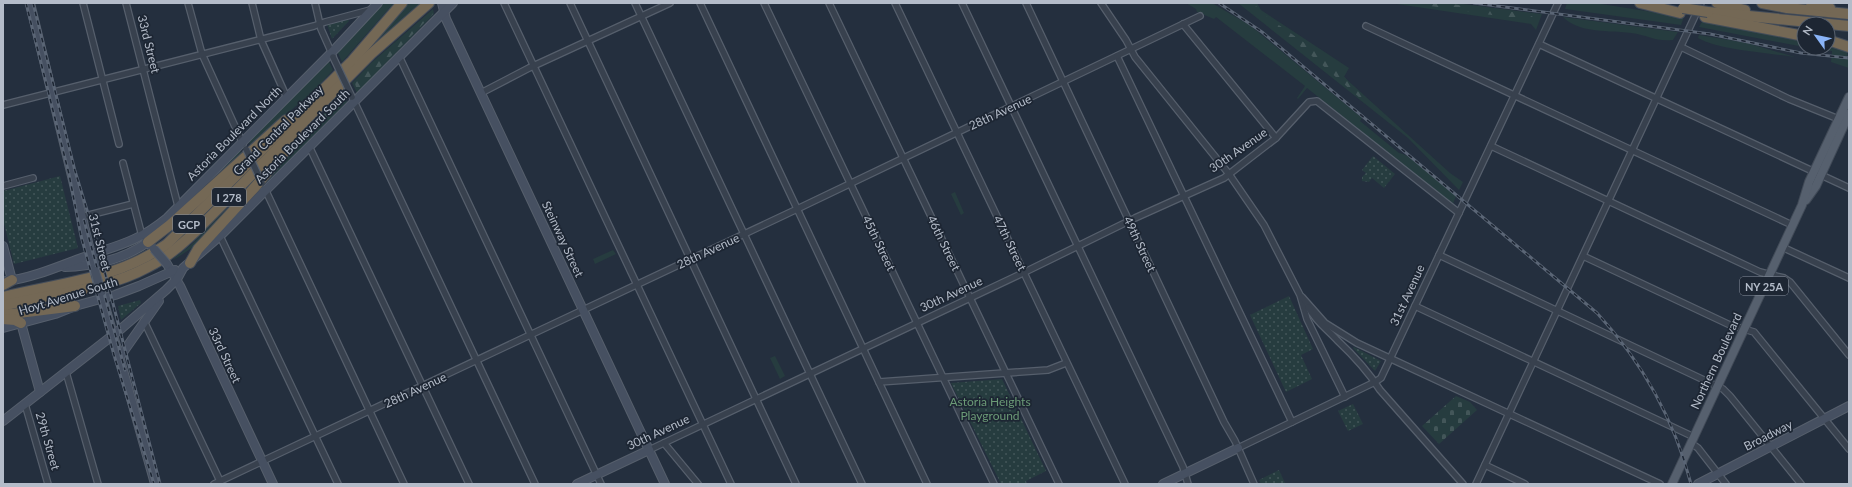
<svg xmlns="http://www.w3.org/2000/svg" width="1852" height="487" font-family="Lato,sans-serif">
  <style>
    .green { fill: #263c3f }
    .forest { fill: url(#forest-firs) }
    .cemetery { fill: url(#cemetery-stones) }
    .park { fill: url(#park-dots) }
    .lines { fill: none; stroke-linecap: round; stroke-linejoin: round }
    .street-casing { stroke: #565f6c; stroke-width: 8 }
    .secondary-casing { stroke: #565f6c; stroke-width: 10 }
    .primary-casing { stroke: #414a57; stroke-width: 10 }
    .highway-casing { stroke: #434c59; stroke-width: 12 }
    .street { stroke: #38414e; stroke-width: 5.5 }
    .secondary { stroke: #465061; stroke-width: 8 }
    .primary { stroke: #56606e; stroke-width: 8 }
    .highway { stroke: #746855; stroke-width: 10 }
    .rail-casing { stroke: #5a6575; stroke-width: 3 }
    .rail { stroke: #1d2633; stroke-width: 1.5; stroke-dasharray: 4.5; stroke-linecap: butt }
    .street-bridge-casing { stroke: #565f6c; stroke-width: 8; stroke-linecap: butt }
    .secondary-bridge-casing { stroke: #565f6c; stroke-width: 10; stroke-linecap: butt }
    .highway-bridge-casing { stroke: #434c59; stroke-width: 12; stroke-linecap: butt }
    .street-bridge { stroke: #38414e; stroke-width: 5.5 }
    .secondary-bridge { stroke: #465061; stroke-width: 8 }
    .highway-bridge { stroke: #746855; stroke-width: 10 }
    .labels { text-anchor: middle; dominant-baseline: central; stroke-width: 3.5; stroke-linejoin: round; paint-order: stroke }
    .shield { fill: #1d2633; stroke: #878f9c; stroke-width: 1 }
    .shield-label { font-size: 11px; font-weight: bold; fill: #b4bcc9 }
    .street-label { font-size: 12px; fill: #b4bcc9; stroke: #1d2633 }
    .park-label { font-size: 12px; fill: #6b9a76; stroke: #1d2633 }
  </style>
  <defs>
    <pattern id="forest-firs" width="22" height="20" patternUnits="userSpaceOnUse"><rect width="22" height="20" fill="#263c3f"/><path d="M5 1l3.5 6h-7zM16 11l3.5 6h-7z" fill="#435659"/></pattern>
    <pattern id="cemetery-stones" width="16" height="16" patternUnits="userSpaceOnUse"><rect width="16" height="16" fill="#263c3f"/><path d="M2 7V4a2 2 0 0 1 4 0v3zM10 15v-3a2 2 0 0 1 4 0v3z" fill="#435659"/></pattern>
    <pattern id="park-dots" width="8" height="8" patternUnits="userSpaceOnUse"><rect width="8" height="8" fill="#263c3f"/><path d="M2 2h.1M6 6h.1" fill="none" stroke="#435659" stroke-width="1.8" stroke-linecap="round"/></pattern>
  </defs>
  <rect width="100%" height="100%" fill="#242f3e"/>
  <g class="green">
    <path d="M382,3h12l-52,59 -5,-11z"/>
    <path d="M408,3h16l-54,46z"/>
    <path d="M1186,3h26l39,23 111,92 -2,3 39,32c12,1 46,34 57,43l-3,8 -146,-116 -9,11 -1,-1 8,-12 -89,-69 -2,2 -17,-7 -1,-3z"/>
    <path d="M1238,3h19l4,7 88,58 -5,9 106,96 13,9 -4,8 -51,-52z"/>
    <path d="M1390,3h66l86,11 -6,16 -5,-6z"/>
    <path d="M1567,3h28l89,14 -3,8 -116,-16z"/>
    <path d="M433,9l1,5 -77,79 -5,-10 19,-20z"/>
    <path d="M1563,17l115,15 -5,8c-18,2 -25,-5 -42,-7 -21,-3 -51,1 -68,-16z"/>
    <path d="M1703,20l101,22v5l-105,-20z"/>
    <path d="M1699,35l48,8 48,14c-26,-4 -76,-7 -97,-19z"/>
    <path d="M1828,45l19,6 2,17 -18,-6 1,-11 -23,-3h19z"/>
    <path d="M328,60l5,10 -18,20 -65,55 -1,-4z"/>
    <path d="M343,92l4,10 -80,80 -1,-4z"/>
    <path d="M240,150l1,3 -65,61z"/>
    <path d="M254,180c-24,28 -48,64 -82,80l21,-17z"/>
    <path d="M955,192l9,21 -3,2 -10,-21z"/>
    <path d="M613,250l3,4 -21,10 -2,-5z"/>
    <path d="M775,356l10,20 -5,3 -10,-21z"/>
  </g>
  <g class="forest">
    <path d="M1245,3h9l6,9 81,56 1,6 10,12 13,11 -1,3 -4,-2 -55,-48z"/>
    <path d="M1410,3h33l84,11 8,4 2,3 -2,3 -3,-3z"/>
    <path d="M431,12l2,2 -74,74 -3,-1 -1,-4 24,-26 41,-33z"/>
    <path d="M367,25c2,11 -12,17 -20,22l-2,-1 9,-11z"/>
    <path d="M342,97l1,7 -68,68 3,-6 60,-67z"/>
  </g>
  <path class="cemetery" d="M1456,396l14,6 7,8 -38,34 -17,-18z"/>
  <g class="park">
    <path d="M347,19l2,2 -17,18 -5,-15z"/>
    <path d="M1373,156l22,18 -11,14 -12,-10 -3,4 -7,-1v-4l4,-4 -4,-3z"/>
    <path d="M60,176l18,72 -64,16 -11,-45v-28z"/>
    <path d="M1289,296l24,53 -12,6 11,24 -26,13 -36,-77z"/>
    <path d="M140,300l1,3 -20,17 -3,-14z"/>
    <path d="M1354,347l27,14 -6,10 -22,-23z"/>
    <path d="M1002,379l44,92 -20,10 1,3h-26l-50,-101z"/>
    <path d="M1353,404l10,20 -15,7 -10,-20z"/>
    <path d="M1279,470l6,13 -24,1 -2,-4z"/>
  </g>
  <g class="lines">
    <defs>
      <g id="street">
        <path d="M83,3l36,141"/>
        <path d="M126,3l52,203"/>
        <path d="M188,3l14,51 41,90"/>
        <path d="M252,3l9,37 26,58"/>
        <path d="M315,3l6,26 12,27"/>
        <path d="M504,3l227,481"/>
        <path d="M570,3l226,481"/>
        <path d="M635,3l227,481"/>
        <path d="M700,3l227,481"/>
        <path d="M764,3l230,481"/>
        <path d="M829,3l230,481"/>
        <path d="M895,3l230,481"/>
        <path d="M962,3l221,464 5,17"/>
        <path d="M1026,3l198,419 11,19 19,43"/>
        <path d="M1101,3l25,37 9,17 94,117 35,51 36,70 7,24 38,78"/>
        <path d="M1183,24l93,114"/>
        <path d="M1366,26l426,199"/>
        <path d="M1539,44l310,144"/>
        <path d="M1681,47l108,52 52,21"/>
        <path d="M399,56l202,428"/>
        <path d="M1117,56l175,366"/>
        <path d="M481,93l48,-25 141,-65"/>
        <path d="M353,99l182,385"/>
        <path d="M3,105l311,-79 11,-4 45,-12"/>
        <path d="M309,146l160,338"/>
        <path d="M1491,146l269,126 24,6 6,4 59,73"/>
        <path d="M123,163l19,73"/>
        <path d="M3,186l30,-8"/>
        <path d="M265,189l139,295"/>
        <path d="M81,217l52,-13"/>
        <path d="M220,236l118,248"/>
        <path d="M1782,247l67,31"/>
        <path d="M1439,255l284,134 7,7 71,88"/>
        <path d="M1583,256l147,69 24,7 95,117"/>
        <path d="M1302,297l23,26 32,20 303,141"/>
        <path d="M1415,306l279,131"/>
        <path d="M1308,307c9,16 17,20 29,33 16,15 31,31 43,50l83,94"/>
        <path d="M144,321l76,160"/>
        <path d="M66,372l32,112"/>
        <path d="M879,382l169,-12 18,-7"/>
        <path d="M25,404l23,80"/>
        <path d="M664,443l34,41"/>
        <path d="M1691,443l7,5 28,36"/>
        <path d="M1238,448l137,-66 6,-4 177,-375"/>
        <path d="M649,450l376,-178 110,-54 89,-40 52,-40 33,-36 8,-1 142,112"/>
        <path d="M1485,465l40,19"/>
        <path d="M214,484l579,-273 407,-195"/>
        <path d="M1476,484l225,-481"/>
      </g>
      <g id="secondary">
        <path d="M30,3l65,268"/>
        <path d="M442,3l4,16 219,465"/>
        <path d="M3,246l9,34"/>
        <path d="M167,264l13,22 93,198"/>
        <path d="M65,267c29,-1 59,-8 83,-25l3,4"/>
        <path d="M6,281c22,-2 49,-13 70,-21 37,-14 58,-15 91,-42l169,-170 42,-45"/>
        <path d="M101,292l54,192"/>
        <path d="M21,323l19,69"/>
        <path d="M3,328l52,-14 20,-8 40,-11 24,-9 36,-16"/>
        <path d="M119,358l40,-57"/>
        <path d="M3,421l119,-93 44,-38 11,-11 6,-11 37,-32 233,-233"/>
        <path d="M577,484l72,-34"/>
        <path d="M1163,484l75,-36"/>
        <path d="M1698,484l151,-78"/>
      </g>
      <g id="primary">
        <path d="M1806,200l10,-14 33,-72"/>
        <path d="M1672,484l130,-279 7,-23 40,-85"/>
      </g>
      <g id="highway">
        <path d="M1640,3l40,10"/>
        <path d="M1717,3l28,7"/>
        <path d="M1762,3l25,5 62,6"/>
        <path d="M1811,3l19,5"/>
        <path d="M1708,12l141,14"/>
        <path d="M1705,17l99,19"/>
        <path d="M1828,40l21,7"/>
        <path d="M148,242l22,-17 116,-105"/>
        <path d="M190,263l8,-14 57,-62 43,-51"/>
        <path d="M3,285l9,-5"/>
        <path d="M3,297c57,-14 115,-18 164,-53l185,-183 50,-58"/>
        <path d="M3,306c48,-13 101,-15 145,-39 19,-9 34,-23 49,-37l174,-176 58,-51"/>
        <path d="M3,315l72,-9"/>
        <path d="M3,319l12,1 6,3"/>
      </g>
    </defs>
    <use href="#street" class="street-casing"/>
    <use href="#secondary" class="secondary-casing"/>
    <use href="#primary" class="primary-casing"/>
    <use href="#highway" class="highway-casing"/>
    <use href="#street" class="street"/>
    <use href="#secondary" class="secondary"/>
    <use href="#primary" class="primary"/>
    <use href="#highway" class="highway"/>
    <defs>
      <g id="rail">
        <path d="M26,3l43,171 12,62 33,119 40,129"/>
        <path d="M33,3l42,168 23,75 62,238"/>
        <path d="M1219,3l43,29 335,281c46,50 77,106 94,171"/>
        <path d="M1474,3l236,31 91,19 48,5"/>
        <path d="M84,220l41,150"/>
      </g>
    </defs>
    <use href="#rail" class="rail-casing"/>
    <use href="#rail" class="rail"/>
    <defs>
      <g id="street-bridge">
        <path d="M333,57l19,40"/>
        <path d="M246,149l16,34"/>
      </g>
      <g id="secondary-bridge">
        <path d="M154,249l13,15"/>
        <path d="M95,271l6,21"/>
      </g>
      <path id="highway-bridge" d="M1683,8l25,4"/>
    </defs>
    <use href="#street-bridge" class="street-bridge-casing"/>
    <use href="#secondary-bridge" class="secondary-bridge-casing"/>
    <use href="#highway-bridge" class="highway-bridge-casing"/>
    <use href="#street-bridge" class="street-bridge"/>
    <use href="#secondary-bridge" class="secondary-bridge"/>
    <use href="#highway-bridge" class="highway-bridge"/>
  </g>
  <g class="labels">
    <g class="shield">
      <rect x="212" y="188" width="34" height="18" rx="3"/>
      <rect x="173" y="215" width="32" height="18" rx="3"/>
      <rect x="1740" y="277" width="48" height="18" rx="3"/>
    </g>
    <g class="shield-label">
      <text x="229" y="197">I 278</text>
      <text x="189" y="224">GCP</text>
      <text x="1764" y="286">NY 25A</text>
    </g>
    <g class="street-label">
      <text transform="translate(149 44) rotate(76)">33rd Street</text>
      <text transform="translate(1000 112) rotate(-25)">28th Avenue</text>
      <text transform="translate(278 130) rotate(-45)">Grand Central Parkway</text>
      <text transform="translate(234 133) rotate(-45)">Astoria Boulevard North</text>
      <text transform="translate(302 136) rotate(-45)">Astoria Boulevard South</text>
      <text transform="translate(1238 150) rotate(-35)">30th Avenue</text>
      <text transform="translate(563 239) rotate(65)">Steinway Street</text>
      <text transform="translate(100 242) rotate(76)">31st Street</text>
      <text transform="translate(879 243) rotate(64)">45th Street</text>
      <text transform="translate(944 243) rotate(64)">46th Street</text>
      <text transform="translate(1010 243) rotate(64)">47th Street</text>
      <text transform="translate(1140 244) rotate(65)">49th Street</text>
      <text transform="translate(708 251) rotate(-25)">28th Avenue</text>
      <text transform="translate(951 294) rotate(-25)">30th Avenue</text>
      <text transform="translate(1407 295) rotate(-65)">31st Avenue</text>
      <text transform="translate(68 296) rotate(-17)">Hoyt Avenue South</text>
      <text transform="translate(225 355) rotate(65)">33rd Street</text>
      <text transform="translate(1716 361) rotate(-65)">Northern Boulevard</text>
      <text transform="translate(415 390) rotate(-25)">28th Avenue</text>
      <text transform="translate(658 432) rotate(-25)">30th Avenue</text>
      <text transform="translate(1768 435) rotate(-27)">Broadway</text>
      <text transform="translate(48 441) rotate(74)">29th Street</text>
    </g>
    <g class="park-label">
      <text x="990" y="401">Astoria Heights<tspan x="990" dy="14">Playground</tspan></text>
    </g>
  </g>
  <rect width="1852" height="487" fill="none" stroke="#b4bcc9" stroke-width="8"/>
  <g transform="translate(1816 36) rotate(303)"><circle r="19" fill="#1d2633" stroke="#59626f"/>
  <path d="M0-3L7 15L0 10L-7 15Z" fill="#8ab4f8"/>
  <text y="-6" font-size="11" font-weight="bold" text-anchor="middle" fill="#b4bcc9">N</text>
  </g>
</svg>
